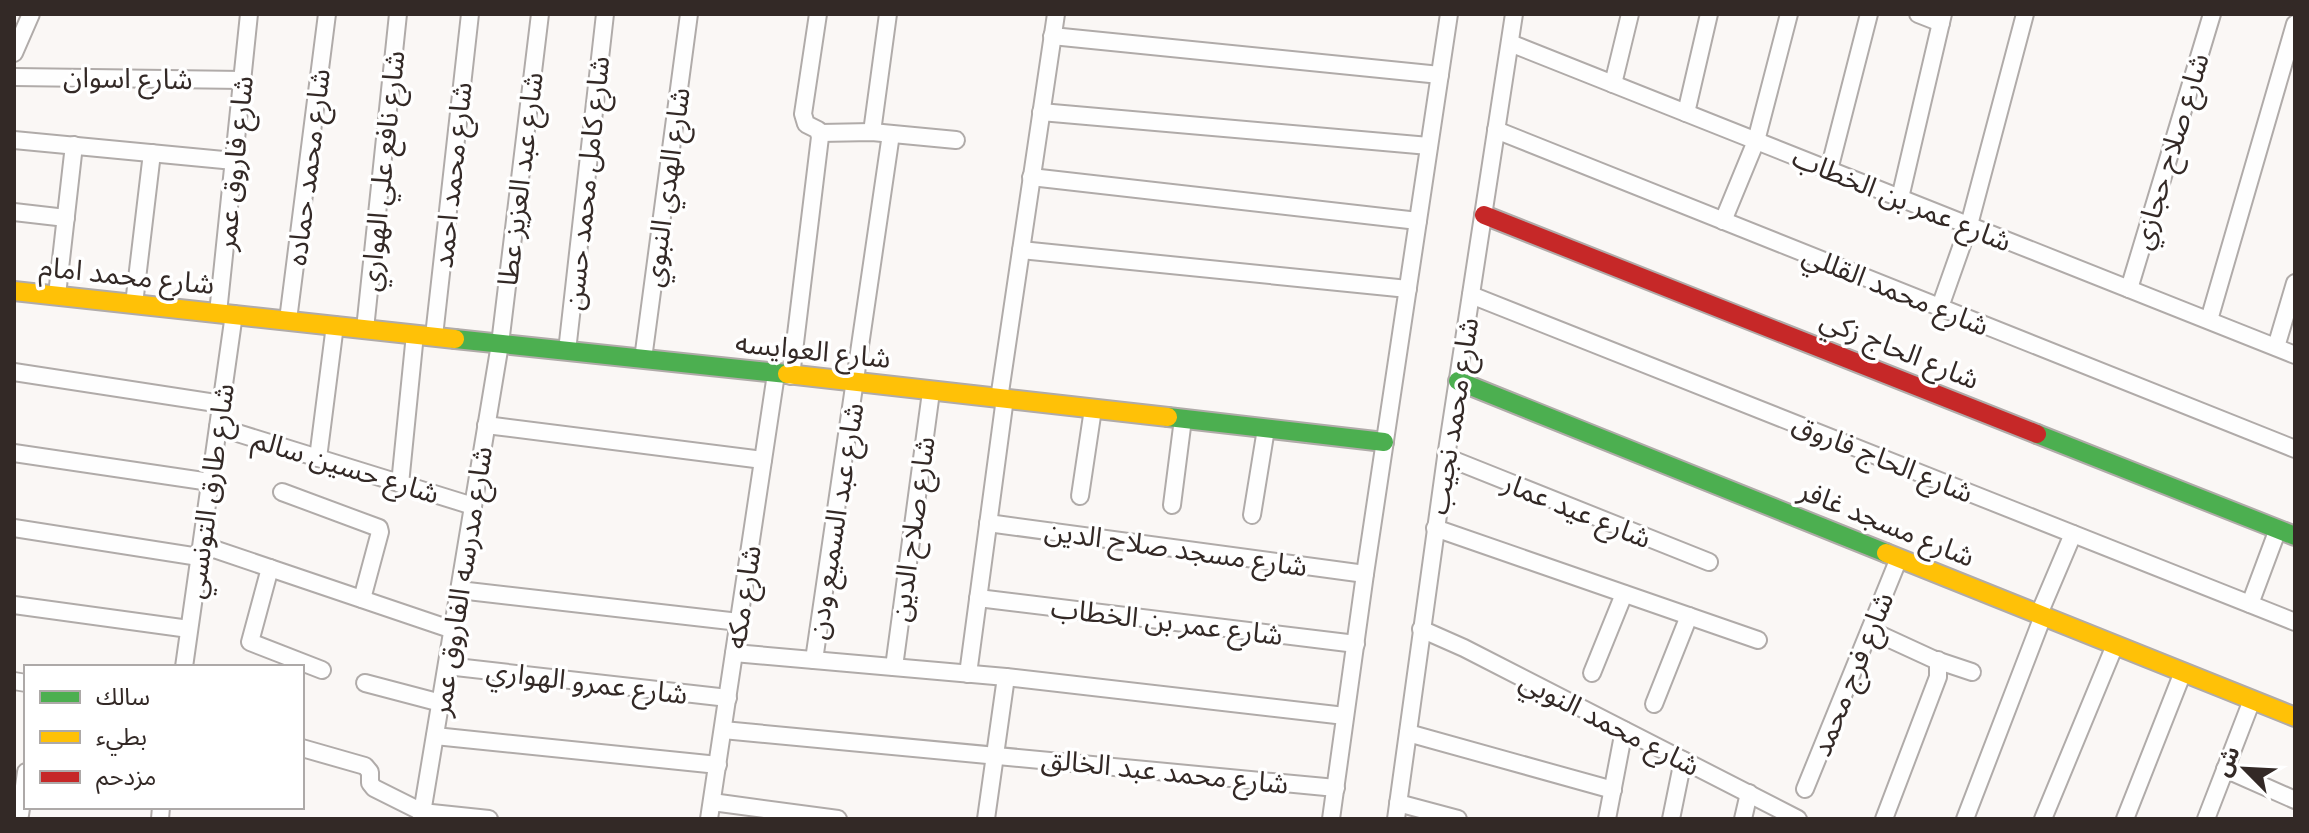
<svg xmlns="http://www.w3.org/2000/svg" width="2309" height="833" font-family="'Space Grotesk','Noto Sans Arabic',sans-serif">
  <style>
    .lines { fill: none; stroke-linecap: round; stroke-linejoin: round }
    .street-casing { stroke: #b0aba9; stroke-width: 20 }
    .fast-casing { stroke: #b0aba9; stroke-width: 22 }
    .slow-casing { stroke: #b0aba9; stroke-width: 22 }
    .jam-casing { stroke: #b0aba9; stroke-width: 22 }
    .street { stroke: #fefefe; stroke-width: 16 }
    .fast { stroke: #4caf50; stroke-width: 18 }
    .slow { stroke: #ffc107; stroke-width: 18 }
    .jam { stroke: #c62828; stroke-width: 18 }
    .labels { text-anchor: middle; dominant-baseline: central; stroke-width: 7; stroke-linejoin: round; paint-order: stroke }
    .street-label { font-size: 28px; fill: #332926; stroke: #fff }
  </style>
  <rect width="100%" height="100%" fill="#faf7f5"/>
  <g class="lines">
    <defs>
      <g id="street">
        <path d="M1918,14l23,9"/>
        <path d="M1052,36l388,39"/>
        <path d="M1510,43l785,312"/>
        <path d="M14,53l17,-39"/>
        <path d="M14,77l229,3"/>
        <path d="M1613,84l17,-70"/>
        <path d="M1041,112l388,34"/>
        <path d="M1686,113l23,-99"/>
        <path d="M1496,130l799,319"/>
        <path d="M872,132l16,-118"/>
        <path d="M820,133l52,-1 84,8"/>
        <path d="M14,140l220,21"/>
        <path d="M1829,170l40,-156"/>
        <path d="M1031,177l387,44"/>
        <path d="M1900,198l43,-184"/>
        <path d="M14,212l52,6"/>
        <path d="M1723,221l33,-80 33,-127"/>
        <path d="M1021,250l387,39"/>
        <path d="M2129,289l83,-275"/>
        <path d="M57,295l17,-150"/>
        <path d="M1471,295l824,327"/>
        <path d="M134,304l18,-151"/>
        <path d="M1940,307l29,-82 56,-211"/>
        <path d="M218,313l31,-299"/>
        <path d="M288,320l39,-306"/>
        <path d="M2209,320l86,-296"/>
        <path d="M365,329l33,-315"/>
        <path d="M434,336l36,-322"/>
        <path d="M2276,347l19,-64"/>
        <path d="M567,351l38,-337"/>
        <path d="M643,359l46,-345"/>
        <path d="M14,372l208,32"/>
        <path d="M791,376l29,-239 -2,-7 -12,-6 -3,-10 15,-100"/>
        <path d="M999,399l57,-385"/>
        <path d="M486,425l277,35"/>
        <path d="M218,427l255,79"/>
        <path d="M14,453l196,29"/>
        <path d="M1446,457l263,105"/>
        <path d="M318,458l17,-133"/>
        <path d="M400,484l15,-150"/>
        <path d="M282,492l97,36 1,4 -18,67"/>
        <path d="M1080,496l13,-87"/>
        <path d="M1172,505l11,-86"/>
        <path d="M1252,515l14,-86"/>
        <path d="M988,523l377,51"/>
        <path d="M14,528l185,29"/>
        <path d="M1435,528l323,112"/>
        <path d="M202,545l251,85"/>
        <path d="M270,568l-20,74 72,28"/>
        <path d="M459,590l280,32"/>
        <path d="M978,598l378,46"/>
        <path d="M2250,604l28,-75"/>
        <path d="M14,605l175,24"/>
        <path d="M2039,614l34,-80"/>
        <path d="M1421,629l43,19 334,171"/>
        <path d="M1870,630l63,29 39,13"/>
        <path d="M734,653l272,24 339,39"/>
        <path d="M814,660l77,-526"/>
        <path d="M447,666l281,32"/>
        <path d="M184,667l50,-353"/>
        <path d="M894,667l37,-275"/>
        <path d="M1592,673l32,-79"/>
        <path d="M968,674l37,-276"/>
        <path d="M14,681l12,2"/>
        <path d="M365,683l76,20"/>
        <path d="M1654,704l35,-88"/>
        <path d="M723,730l613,58"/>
        <path d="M1408,733l205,57"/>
        <path d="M435,736l283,29"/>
        <path d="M302,748l63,18 5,6v11l4,5 48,24 67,7"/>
        <path d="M2225,769l70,31"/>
        <path d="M1805,789l94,-231"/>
        <path d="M712,802l126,17"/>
        <path d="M1398,803l60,16"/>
        <path d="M20,815l6,-43"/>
        <path d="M160,819l1,-12"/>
        <path d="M421,819l79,-475 40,-330"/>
        <path d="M709,819l67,-445"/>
        <path d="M986,819l20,-142"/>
        <path d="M1331,819l34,-245 84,-560"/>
        <path d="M1396,819l50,-362 68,-443"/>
        <path d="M1607,819l17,-89"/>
        <path d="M1671,819l12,-59"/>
        <path d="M1743,819l6,-26"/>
        <path d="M1884,819l54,-142v-17"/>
        <path d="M1965,819l78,-203"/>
        <path d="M2043,819l72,-174"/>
        <path d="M2125,819l58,-147"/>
        <path d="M2206,819l46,-119"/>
      </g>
      <g id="fast">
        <path d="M455,339l332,35"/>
        <path d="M1458,381l428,172"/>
        <path d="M1168,417l216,25"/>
        <path d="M2037,434l258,102"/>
      </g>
      <g id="slow">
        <path d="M14,291l441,48"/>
        <path d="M787,374l381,43"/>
        <path d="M1886,553l409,164"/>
      </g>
      <path id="jam" d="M1484,215l553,219"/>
    </defs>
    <use href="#street" class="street-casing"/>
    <use href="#fast" class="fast-casing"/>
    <use href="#slow" class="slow-casing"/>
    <use href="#jam" class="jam-casing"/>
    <use href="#street" class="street"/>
    <use href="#fast" class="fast"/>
    <use href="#slow" class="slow"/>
    <use href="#jam" class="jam"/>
  </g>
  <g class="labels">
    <g class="street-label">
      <text transform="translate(128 78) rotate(1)">شارع اسوان</text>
      <text transform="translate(2170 151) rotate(-73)">شارع صلاح حجازي</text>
      <text transform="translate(234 163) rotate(-84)">شارع فاروق عمر</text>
      <text transform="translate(308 167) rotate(-83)">شارع محمد حماده</text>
      <text transform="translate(382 171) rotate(-84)">شارع نافع علي الهواري</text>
      <text transform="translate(452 175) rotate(-84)">شارع محمد احمد</text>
      <text transform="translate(520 179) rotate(-83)">شارع عبد العزيز عطا</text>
      <text transform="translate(586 183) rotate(-84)">شارع كامل محمد حسن</text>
      <text transform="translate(666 187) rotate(-82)">شارع الهدي النبوي</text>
      <text transform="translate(1902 199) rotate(22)">شارع عمر بن الخطاب</text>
      <text transform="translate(127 275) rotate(6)">شارع محمد امام</text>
      <text transform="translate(1896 290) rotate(22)">شارع محمد القللي</text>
      <text transform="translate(1900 349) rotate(22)">شارع الحاج زكي</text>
      <text transform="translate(813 350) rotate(6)">شارع العوايسه</text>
      <text transform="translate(1453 416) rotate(-81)">شارع محمد نجيب</text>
      <text transform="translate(1883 458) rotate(22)">شارع الحاج فاروق</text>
      <text transform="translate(346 466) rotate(17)">شارع حسين سالم</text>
      <text transform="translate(209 491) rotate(-82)">شارع طارق التونسي</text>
      <text transform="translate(1577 510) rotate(22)">شارع عيد عمار</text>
      <text transform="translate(835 521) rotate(-81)">شارع عبد السميع ودن</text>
      <text transform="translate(1887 523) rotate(22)">شارع مسجد غافر</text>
      <text transform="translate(912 529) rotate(-82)">شارع صلاح الدين</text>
      <text transform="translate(1176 548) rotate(8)">شارع مسجد صلاح الدين</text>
      <text transform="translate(461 581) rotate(-81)">شارع مدرسه الفاروق عمر</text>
      <text transform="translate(743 597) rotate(-81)">شارع مكه</text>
      <text transform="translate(1167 621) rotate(7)">شارع عمر بن الخطاب</text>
      <text transform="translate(1852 674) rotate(-68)">شارع فرج محمد</text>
      <text transform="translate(587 682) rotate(7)">شارع عمرو الهواري</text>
      <text transform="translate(1610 723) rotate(27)">شارع محمد النوبي</text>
      <text transform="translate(1165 771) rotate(6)">شارع محمد عبد الخالق</text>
    </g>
  </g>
  <rect width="2309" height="833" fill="none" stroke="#332926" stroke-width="32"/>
  <rect x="24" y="665" width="280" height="144" fill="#ffffff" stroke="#ada9a8" stroke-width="2"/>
  <rect x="40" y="691" width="40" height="12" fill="#4caf50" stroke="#ada9a8" stroke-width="2"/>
  <text x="96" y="705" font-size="24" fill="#332926">سالك</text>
  <rect x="40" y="731" width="40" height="12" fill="#ffc107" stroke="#ada9a8" stroke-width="2"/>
  <text x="96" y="745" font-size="24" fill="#332926">بطيء</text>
  <rect x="40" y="771" width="40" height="12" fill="#c62828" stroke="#ada9a8" stroke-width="2"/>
  <text x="96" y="785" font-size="24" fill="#332926">مزدحم</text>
  <g transform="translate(2245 769) rotate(294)" stroke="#ffffff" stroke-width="6" paint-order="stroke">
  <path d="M0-6L14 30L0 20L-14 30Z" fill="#332926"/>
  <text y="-12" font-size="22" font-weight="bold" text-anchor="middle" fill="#332926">ش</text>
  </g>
</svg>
